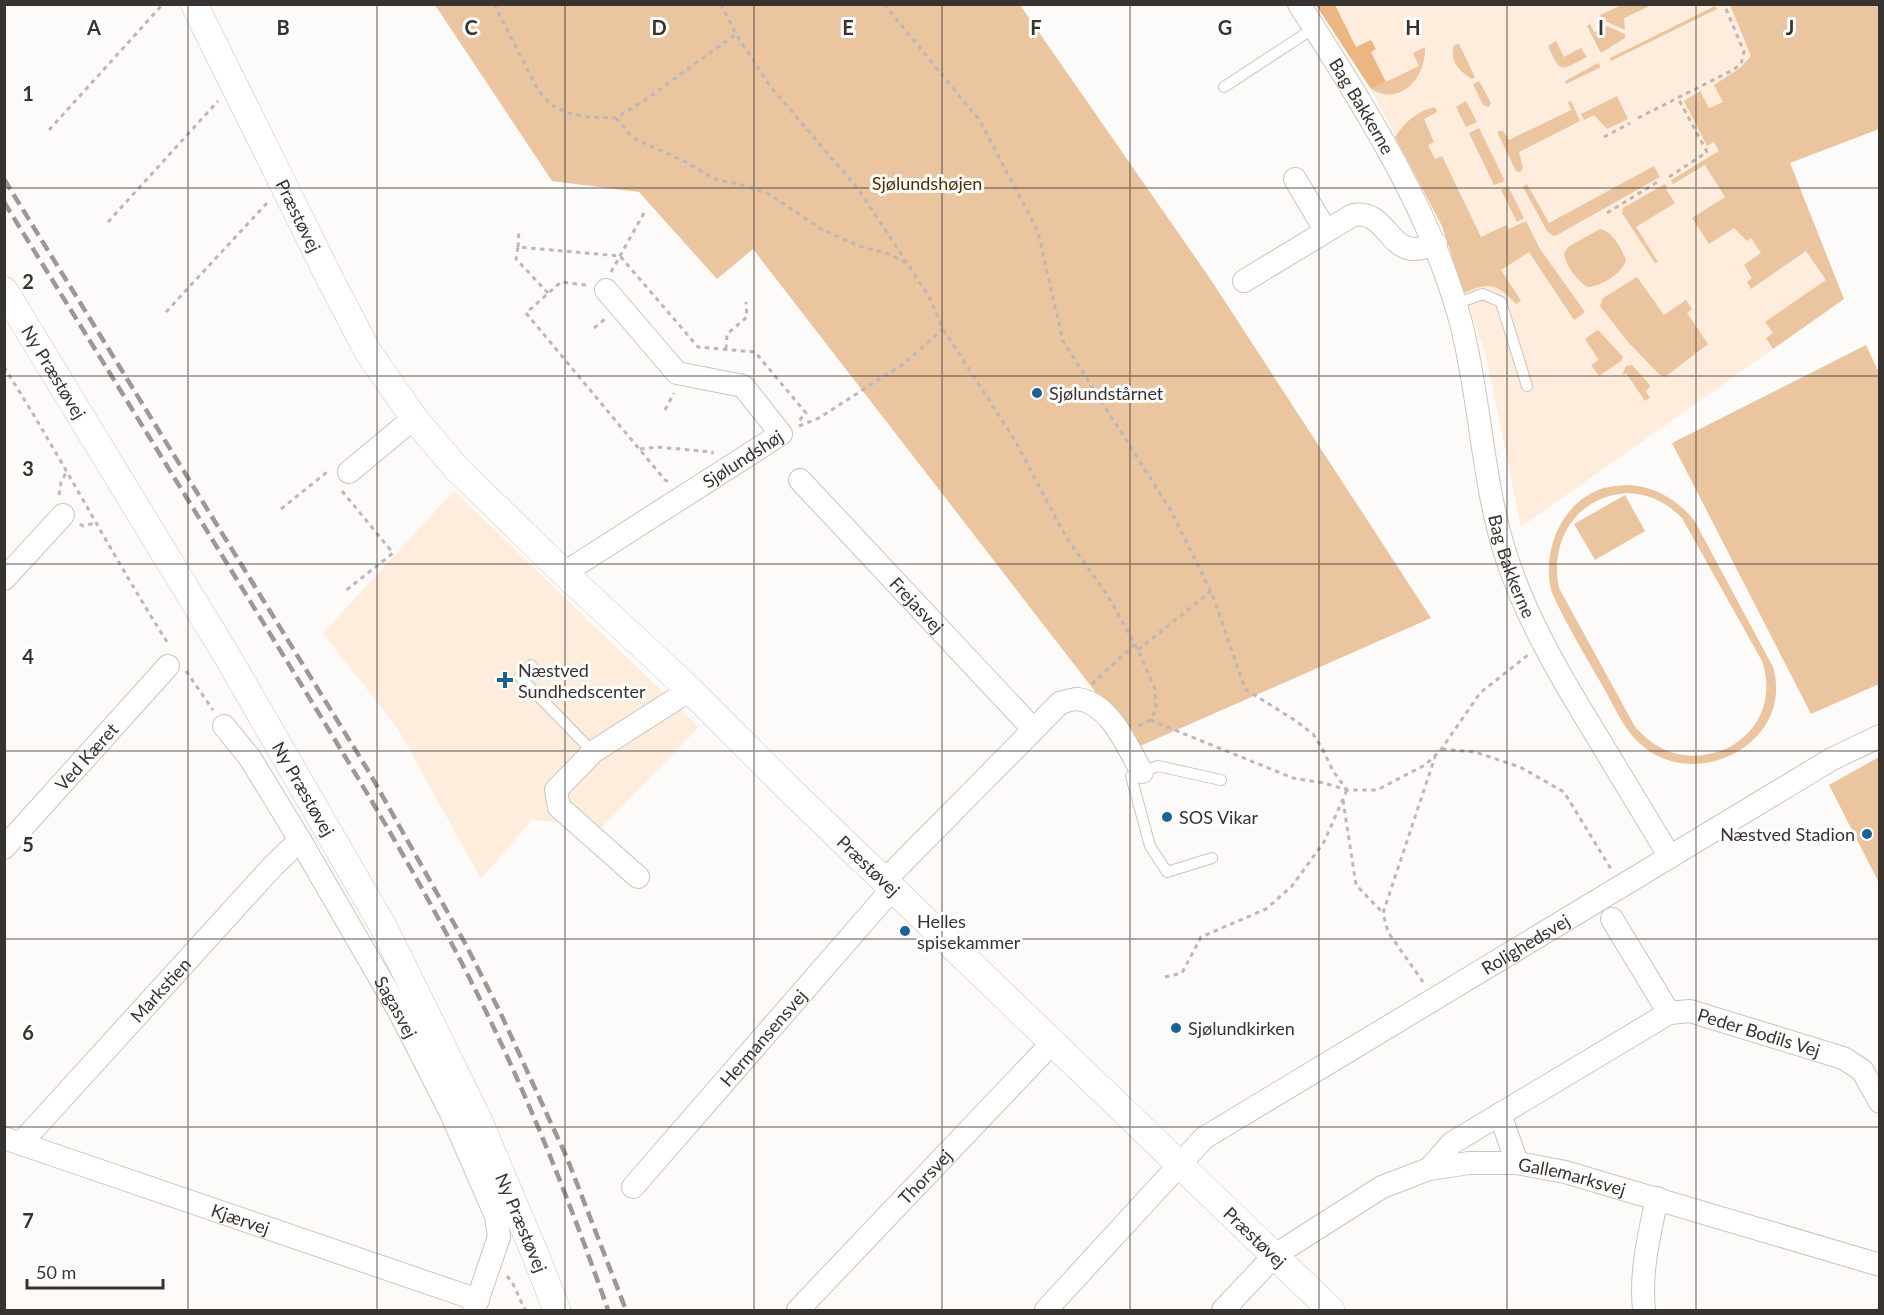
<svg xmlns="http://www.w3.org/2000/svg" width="1884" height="1315" font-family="Lato,sans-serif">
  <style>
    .built { fill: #feecdc }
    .green { fill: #ebc4a0; fill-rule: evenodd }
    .forest { fill: #ebb682 }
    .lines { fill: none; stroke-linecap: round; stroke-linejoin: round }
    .service-casing { stroke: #cfc3b9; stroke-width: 12 }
    .minor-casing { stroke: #cfc3b9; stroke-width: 24 }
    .tertiary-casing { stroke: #cfc3b9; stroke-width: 28 }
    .path { stroke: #bbb8b6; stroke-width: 3; stroke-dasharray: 4.5 4.5; stroke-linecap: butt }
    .service { stroke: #fff; stroke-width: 10 }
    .minor { stroke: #fff; stroke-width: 22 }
    .tertiary { stroke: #fff; stroke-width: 27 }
    .rail { stroke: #9c9895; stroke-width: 4.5; stroke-dasharray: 12 6; stroke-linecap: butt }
    .grid { fill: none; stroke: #38332f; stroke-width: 1.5; stroke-opacity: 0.55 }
    .poi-dot { fill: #1b6397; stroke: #fff; stroke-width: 2 }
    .labels { text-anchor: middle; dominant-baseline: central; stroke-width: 6; stroke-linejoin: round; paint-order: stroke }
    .street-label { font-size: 18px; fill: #38332f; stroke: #fff }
    .park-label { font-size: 18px; fill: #512e03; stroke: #fff }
    .poi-label { font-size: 18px; fill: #38332f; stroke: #fff; text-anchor: start }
    .grid-label { font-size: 20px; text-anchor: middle; font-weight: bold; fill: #38332f; stroke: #fff; stroke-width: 6; stroke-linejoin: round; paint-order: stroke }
  </style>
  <rect width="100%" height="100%" fill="#fdfbf9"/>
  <g class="built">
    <path d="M1316,5h414l21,50 39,108 54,136 -323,228 -35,-171 -44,-130 -71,-137z"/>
    <path d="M454,491l245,236 -112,116 -18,-15 -11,-6 -26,-2 -51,59 -83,-150 -75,-96z"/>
  </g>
  <g class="green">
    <path d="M435,5h585l191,275 220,338 -293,129 -385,-498 -36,30 -78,-87 -87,-11z"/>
    <path d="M1622,5v-1l30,1 -28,13 1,12 -22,-10 -3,-5z"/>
    <path d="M1730,5h149v124l-89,34 54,136 -71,50 -7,-11 7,-5 -8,-11 61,-42 -20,-29 -55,38 -4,-7 5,-4 -8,-13 17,-12 -10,-15 -4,3 -13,-13 -25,16 -17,-26 33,-21 -20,-32 -32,19 -2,-4 48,-29 -5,-9 -7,4 -23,-45 16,-10 9,17 14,-6 -9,-17 26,-17 11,-12z"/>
    <path d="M1715,6l2,3 -106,52 -1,-3z"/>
    <path d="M1590,24l4,8 13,-6 18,8v4l-24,15 -14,-27z"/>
    <path d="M1556,41l8,16 17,-9 6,9c-27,14 -26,17 -39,-11z"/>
    <path d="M1459,44l16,33 -3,2c-14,-9 -22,-17 -18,-34z"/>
    <path d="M1425,47c1,31 -25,60 -54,42l48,-23 -6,-13z"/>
    <path d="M1598,63l3,4 -35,17 -1,-3z"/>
    <path d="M1479,81l12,22 -2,4 -6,-2 -10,-21z"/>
    <path d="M1617,96l11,23 -21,10 -13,-14 -10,5 -3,-6z"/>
    <path d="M1466,101l11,21 -11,5 -10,-20z"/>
    <path d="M1571,101l9,20 -61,31 4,16 -3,4 -4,-1 -18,-37v-3h5l6,9 62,-30 -3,-8z"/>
    <path d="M1435,107l2,5 -13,7 10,23 -6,3 7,14 7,-3 39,81 25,-12 3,4 17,-8 14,28 45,63 -11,8 -45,-68 -28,18 20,31 -5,3c-19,-20 -26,-23 -52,-11l-22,-67 -47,-89c11,-16 21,-25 40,-30z"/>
    <path d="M1479,128l26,53 -11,4 -25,-52z"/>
    <path d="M1654,166l6,11 -103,58 -4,1 -6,-5 -24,-44 4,-3 22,39z"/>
    <path d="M1665,184l2,3 -1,2 9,14 -39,24 22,35 -3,1 -33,-50 1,-5z"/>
    <path d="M1508,186l16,32 -7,4 -16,-32z"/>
    <path d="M1600,229c14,3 20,19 26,30 -2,14 -26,28 -39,28 -10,-7 -21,-21 -23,-33l4,-7z"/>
    <path d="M1637,277l27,38 22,-15 6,9 -5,4 21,31 -43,33 -6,-3 -31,-32 -28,-36 3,-8z"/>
    <path d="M1598,330l25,27 -2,4 -22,15 -8,-11 8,-5 -14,-21z"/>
    <path d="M1866,345l14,30 -1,309 -68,30 -139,-271z"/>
    <path d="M1632,365l17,19 1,3 -4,4 4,7 -5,3 -19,-28 -4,2 4,-9z"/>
    <path d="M1628,485c27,1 49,15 66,35l79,147c22,76 -78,128 -134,76 -16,-15 -26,-39 -37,-58 -17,-30 -36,-61 -50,-92 -11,-38 7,-86 44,-102 10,-5 21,-5 32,-6zM1627,493c23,1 39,9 55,25l80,143c27,81 -77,130 -128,64l-75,-137c-10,-48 18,-92 68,-95z"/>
    <path d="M1625,495l20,36 -50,29 -21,-36z"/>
    <path d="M1879,757v126l-50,-98z"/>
  </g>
  <path class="forest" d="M1316,5h19l21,42 15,-7 5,9 -5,3 15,30 -15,7z"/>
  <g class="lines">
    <defs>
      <g id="service">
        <path d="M1224,87l90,-59"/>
        <path d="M1455,304l28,-10 18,8 26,84"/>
        <path d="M531,665l-11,12 73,75"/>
        <path d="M1212,858l-45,14 -17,-26 -19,-70 27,-10 63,14"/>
      </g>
      <g id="minor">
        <path id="s1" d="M1299,4c64,101 131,203 162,319 20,78 21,160 46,236 20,60 52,115 85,169 26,43 52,86 78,129"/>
        <path d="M1295,179l31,52"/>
        <path d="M1244,281l109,-66c31,-5 34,31 59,34 8,1 16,-3 24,-5"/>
        <path d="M349,472l65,-54"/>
        <path id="s2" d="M800,480l233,249"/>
        <path id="s3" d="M564,573l217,-139 -38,-48 -66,-13 -71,-83"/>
        <path d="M4,579l59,-64"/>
        <path id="s4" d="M224,726l26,32 50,82 99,171 52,102 45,103 3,21 -25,73"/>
        <path id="s5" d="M4,848l164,-182"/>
        <path d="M638,877l-79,-70 -3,-17 37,-38 97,-62"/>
        <path d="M885,880l175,-177c6,-2 13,-4 18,-4 33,5 49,48 64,73"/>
        <path d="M1612,919l57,94"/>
        <path d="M1500,1114l17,49"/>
        <path id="s6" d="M4,1138l474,162"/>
        <path id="s7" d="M21,1143l252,-277 27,-26"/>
        <path id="s8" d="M1429,1169l23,-26 217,-130 21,-2 153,47 19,12 18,32"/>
        <path id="s9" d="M633,1187l260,-299"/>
        <path id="s10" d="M798,1310l255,-268"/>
        <path id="s11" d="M1046,1310l158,-172 628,-379 48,-23"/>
        <path id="s12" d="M1223,1310l52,-55 107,-68 47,-18 40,-6h48l48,9 315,93"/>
        <path d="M1644,1310c-4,-38 5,-74 13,-112"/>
      </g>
      <g id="tertiary">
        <path id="s13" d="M194,4l136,275 38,73 46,66 43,51 107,104 126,117 101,101 540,519"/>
        <path id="s14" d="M4,290l223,366 157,272 94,191 57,135 22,56"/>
      </g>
    </defs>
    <use href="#service" class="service-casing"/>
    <use href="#minor" class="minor-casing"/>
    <use href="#tertiary" class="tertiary-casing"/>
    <g class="path">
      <path d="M494,4l44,86 12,14 17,9 20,4 29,1 32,-20 88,-64"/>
      <path d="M721,4l15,30 34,52 88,103 50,75 21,33 14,32 70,108 53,100 42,59 30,54 17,39 1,21 -6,10 -12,6"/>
      <path d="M884,4l96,117 58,111 25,109 107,168 43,87 32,93 51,32 17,13 9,14 11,23 14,19"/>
      <path d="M616,118l17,20 51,23 33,19 22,4 28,9 56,37 36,16 30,8 17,9"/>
      <path d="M1638,118l95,-48 8,-6 3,-12 -20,-48"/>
      <path d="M49,130l114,-126"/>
      <path d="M1604,137l26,-14"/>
      <path d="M1669,177l38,-25 -29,-54"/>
      <path d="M1607,213l52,-32"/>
      <path d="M108,222l110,-121"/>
      <path d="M518,247l1,-18"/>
      <path d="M611,272l33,-59"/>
      <path d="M586,285l-25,-3 -35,31 139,167 4,2"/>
      <path d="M548,293l-32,-34 2,-12 102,9 78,91 57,5 51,61 -9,10"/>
      <path d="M166,312l101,-109"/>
      <path d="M594,328l11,-9"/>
      <path d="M726,349l1,-15 20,-17 -1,-15"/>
      <path d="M4,367c58,91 107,187 165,278"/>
      <path d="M665,410l9,-17"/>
      <path d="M799,426l20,-8 84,-54 40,-35"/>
      <path d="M640,449l17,-2 55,5 1,2"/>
      <path d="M342,491l51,62 -49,39"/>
      <path d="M59,495l2,-13 5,-9"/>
      <path d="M281,509l46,-37 2,2"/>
      <path d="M80,524l3,2 12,-3"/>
      <path d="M1138,650l73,-59"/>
      <path d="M186,671l27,39"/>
      <path d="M1092,684l43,-40"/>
      <path d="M1150,720l143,58 31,5 23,7h30l48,-25 15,-14 40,-58 48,-38"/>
      <path d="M1442,749l33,3 45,15 44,25 47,77"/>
      <path d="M1343,800l13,85 27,28"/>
      <path d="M1165,977l17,-4 19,-36 65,-28 26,-23 32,-44 23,-52"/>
      <path d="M1423,982l-35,-50 -5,-19 52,-156"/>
      <path d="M507,1276l6,8 12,26"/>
    </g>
    <use href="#service" class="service"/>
    <use href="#minor" class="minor"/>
    <use href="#tertiary" class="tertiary"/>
    <g class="rail">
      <path d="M4,179l365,593 97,173 34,67 67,146 59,152"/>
      <path d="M4,202c86,139 172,278 257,417 66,108 134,216 193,329 61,116 111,239 154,362"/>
    </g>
  </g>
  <path class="grid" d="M188,4v1306M377,4v1306M565,4v1306M754,4v1306M942,4v1306M1130,4v1306M1319,4v1306M1507,4v1306M1696,4v1306M4,188h1876M4,376h1876M4,564h1876M4,751h1876M4,939h1876M4,1127h1876"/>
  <g class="poi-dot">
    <circle cx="1037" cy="393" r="6"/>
    <path d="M502 671h6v6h6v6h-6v6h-6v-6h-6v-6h6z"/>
    <circle cx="1167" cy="817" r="6"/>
    <circle cx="1867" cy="834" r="6"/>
    <circle cx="905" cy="931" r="6"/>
    <circle cx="1176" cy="1028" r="6"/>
  </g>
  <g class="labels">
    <g class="street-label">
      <text stroke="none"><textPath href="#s1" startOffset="120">Bag Bakkerne</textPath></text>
      <text stroke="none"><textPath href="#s13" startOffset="236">Præstøvej</textPath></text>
      <text stroke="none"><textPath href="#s14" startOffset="96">Ny Præstøvej</textPath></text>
      <text stroke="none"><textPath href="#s3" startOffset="212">Sjølundshøj</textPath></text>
      <text stroke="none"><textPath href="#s1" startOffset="608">Bag Bakkerne</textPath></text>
      <text stroke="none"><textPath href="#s2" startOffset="171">Frejasvej</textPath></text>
      <text stroke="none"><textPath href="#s5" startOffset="123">Ved Kæret</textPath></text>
      <text stroke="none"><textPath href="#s14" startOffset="582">Ny Præstøvej</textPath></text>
      <text stroke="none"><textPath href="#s13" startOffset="1108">Præstøvej</textPath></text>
      <text stroke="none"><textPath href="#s11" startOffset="609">Rolighedsvej</textPath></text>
      <text stroke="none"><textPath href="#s7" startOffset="207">Markstien</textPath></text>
      <text stroke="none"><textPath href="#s4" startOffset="330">Sagasvej</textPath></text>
      <text stroke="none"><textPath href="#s8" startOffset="381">Peder Bodils Vej</textPath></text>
      <text stroke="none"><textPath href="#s9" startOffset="198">Hermansensvej</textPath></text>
      <text stroke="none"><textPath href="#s10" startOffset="184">Thorsvej</textPath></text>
      <text stroke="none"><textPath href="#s12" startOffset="398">Gallemarksvej</textPath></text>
      <text stroke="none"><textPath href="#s6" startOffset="250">Kjærvej</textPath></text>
      <text stroke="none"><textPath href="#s14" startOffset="1068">Ny Præstøvej</textPath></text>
      <text stroke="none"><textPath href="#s13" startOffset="1644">Præstøvej</textPath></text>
    </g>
    <g class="park-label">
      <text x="927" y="183">Sjølundshøjen</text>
    </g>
    <g class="poi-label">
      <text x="1049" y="393">Sjølundstårnet</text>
      <text x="518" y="670">Næstved<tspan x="518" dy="21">Sundhedscenter</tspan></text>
      <text x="1179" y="817">SOS Vikar</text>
      <text x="1855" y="834" text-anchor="end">Næstved Stadion</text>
      <text x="917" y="921">Helles<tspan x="917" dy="21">spisekammer</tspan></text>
      <text x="1188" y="1028">Sjølundkirken</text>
    </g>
  </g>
  <g class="grid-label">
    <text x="94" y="35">A</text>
    <text x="283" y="35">B</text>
    <text x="471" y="35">C</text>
    <text x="659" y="35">D</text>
    <text x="848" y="35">E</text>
    <text x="1036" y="35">F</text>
    <text x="1225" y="35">G</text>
    <text x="1413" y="35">H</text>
    <text x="1601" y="35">I</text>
    <text x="1790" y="35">J</text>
    <text x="28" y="101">1</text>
    <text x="28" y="289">2</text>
    <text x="28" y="476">3</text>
    <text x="28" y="664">4</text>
    <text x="28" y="852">5</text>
    <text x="28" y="1040">6</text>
    <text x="28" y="1228">7</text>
  </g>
  <rect width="1884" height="1315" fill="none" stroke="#38332f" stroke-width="12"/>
  <path d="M27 1279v9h136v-9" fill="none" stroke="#38332f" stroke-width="3"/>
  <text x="36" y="1279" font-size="18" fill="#38332f" stroke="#ffffff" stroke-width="4.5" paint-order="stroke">50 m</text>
</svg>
